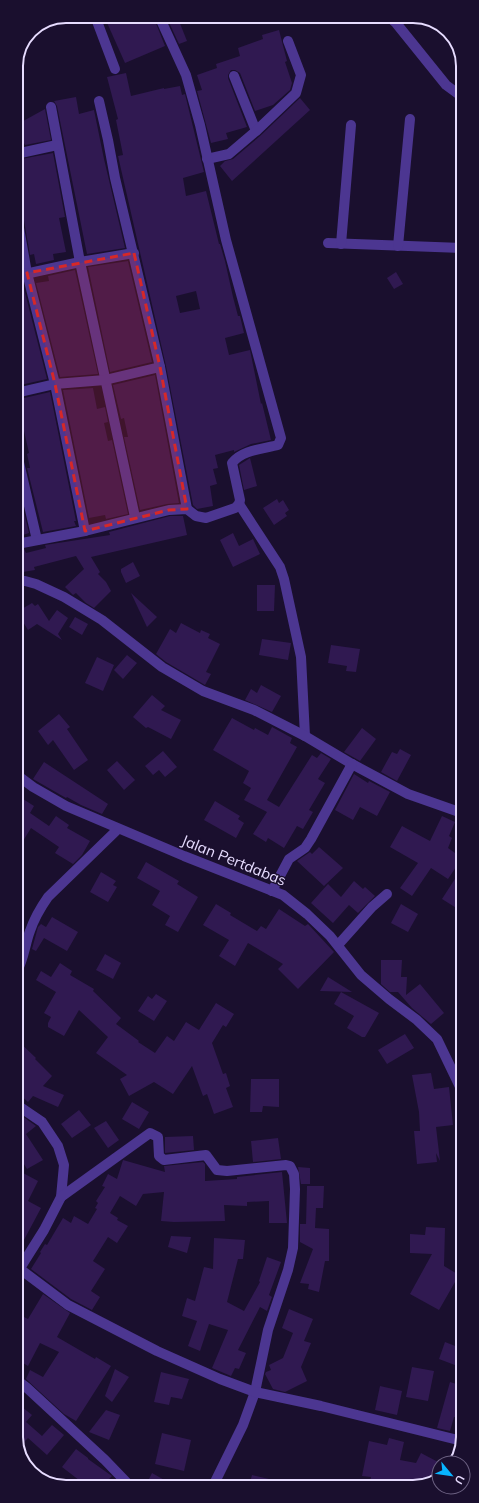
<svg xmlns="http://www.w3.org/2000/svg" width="479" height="1503" font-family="Mulish,sans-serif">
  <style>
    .building { fill: #301951; fill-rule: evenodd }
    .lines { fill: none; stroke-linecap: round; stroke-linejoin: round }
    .street { stroke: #4c3691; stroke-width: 10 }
    .marked { fill: #d62828; fill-opacity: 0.2; stroke: #d62828; stroke-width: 3; stroke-dasharray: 8 5; stroke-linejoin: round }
    .labels { text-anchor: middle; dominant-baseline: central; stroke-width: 3; stroke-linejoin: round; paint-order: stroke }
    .street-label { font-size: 15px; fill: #e7dcff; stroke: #1a0f2e }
    .rim { fill: none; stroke: #e7dcff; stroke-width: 2 }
  </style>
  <rect width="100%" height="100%" fill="#1a0f2e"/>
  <g class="building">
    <path d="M104,16h49l12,30 -40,17z"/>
    <path d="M166,16h11l10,25 -8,3z"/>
    <path d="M279,30l8,31 -2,1 7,21 -2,7 -17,15 -18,6 -15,-38 -5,-3h-4l-3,5v3l19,49 -21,6 2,6 -17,4 -14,-52 5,-1 -5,-15 20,-7 -1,-4 24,-8 -2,-8 25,-9 -1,-4z"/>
    <path d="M126,73l5,23 33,-8v1l16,-3 2,9 3,-1 19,78 -21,6 3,18 20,-5 13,53h1l5,17 8,36 5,19h2l4,17 -19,5 4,17 21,-5 11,54 1,-1 9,37 -20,4 -17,8v-2l-19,5 3,13 -5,1 4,15 -7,2 3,20 -16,3 -4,-4 -27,-139 -48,-210 5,-1 -7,-35 2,-1 -11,-42zM196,291l4,18 -20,4 -4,-17z"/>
    <path d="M76,97l3,17 15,-4 10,49 21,89 -38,6 -30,-148 -3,-5z"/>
    <path d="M300,98l10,12 -78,71 -12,-15 5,-5 8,-2 27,-23z"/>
    <path d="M45,109l6,31 -26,5 -9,-17v-3z"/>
    <path d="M53,153l12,64 -6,1 7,34 -13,2 1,6 -18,4 -2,-10 -4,1 -8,-46 -1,-2 -5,-2v-7l5,-1 -5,-21v-16z"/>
    <path d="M128,261l24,101 -42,10 -22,-105z"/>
    <path d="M75,270l23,104 -38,3 -24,-94 13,-2 -1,-5z"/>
    <path d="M396,272l7,12 -9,5 -7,-11z"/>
    <path d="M22,281l25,98 -31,7v-104z"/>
    <path d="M155,375l24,128 -12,1 -27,6 -16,-73h4l-4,-19 -3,1 -8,-34z"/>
    <path d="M93,388l4,21 8,-2 3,15 -4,1 4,18 4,-1 16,74 -22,5 -1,-4 -16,3 -26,-128z"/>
    <path d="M50,392l26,129h-2l2,5 -33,6 -16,-64h3l-3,-14 2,-1 -5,-22h-2l-2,-7h-1l-3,-15 6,-1 -2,-9z"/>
    <path d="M250,458l7,28 -13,4 -5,-25z"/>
    <path d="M19,492l10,41 -12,4v-44z"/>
    <path d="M277,499l2,4 4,-3 6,10 -4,3 2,3 -13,9 -11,-17z"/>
    <path d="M170,516h13l4,19 -96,22 9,15 -2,2 8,8 5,9 -17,17 -8,-5 -10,-10 -3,2 -8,-8 19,-18 -8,-13 -42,11 1,3 -18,3v-23l7,-1 2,4 20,-5 -1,-3 65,-10 -1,-3z"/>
    <path d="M233,533l6,13 14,-7 7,15 -27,13 -13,-27z"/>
    <path d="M133,562l7,14 -14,7 -5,-11v-3z"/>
    <path d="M257,585h18l-1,26h-17z"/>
    <path d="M131,593l26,24 -10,10z"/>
    <path d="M32,603l3,3 3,-2 11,17 8,-11 11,8 -10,16 4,6 -25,-16 -9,6 -8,-13 3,-2 -3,-5z"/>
    <path d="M75,617l13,7 -6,11 -13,-8z"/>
    <path d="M181,623l19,10 1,-3 9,4 -2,4 12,6 -14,28 5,2 -6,11 -39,-23 -10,-8 14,-25 6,4z"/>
    <path d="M262,639l29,4 -3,17 -29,-5z"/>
    <path d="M331,645l29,4 -4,23 -10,-1 1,-5 -19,-3z"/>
    <path d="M127,655l10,8 -14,16 -9,-9z"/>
    <path d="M97,657l17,8 -11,26 -18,-8z"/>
    <path d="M261,685l20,11 -9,16 -27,-12 6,-11 6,4z"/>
    <path d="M152,695l13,11 -4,4 20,10 -10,19 -23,-12 -2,1 -13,-11z"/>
    <path d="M59,714l11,13 -3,2 21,31 -14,10 -21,-30 -5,5 -10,-14z"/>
    <path d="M232,718l22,12 1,-2 13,7 4,-8 20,11 -2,5 7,4 -30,53 12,7 33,-52 5,3 4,-5 10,6 -13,20 7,4 -16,27 4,2 -10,17 -6,-3 -13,22 -16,-10 -2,4 -13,-8 14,-22 -23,-12 7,-12 -8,-5 6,-12 -36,-21z"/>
    <path d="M362,728l14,11 -16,22 -16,-9z"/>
    <path d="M400,749l11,6 -14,26 -16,-9 11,-20 5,2z"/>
    <path d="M163,751l14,16 -12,10 -6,-7 -6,5 -8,-9z"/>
    <path d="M117,761l18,19 -11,10 -17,-20z"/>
    <path d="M44,762l64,42 -6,10 -21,-9 -14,-8 -1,1 -33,-19z"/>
    <path d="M354,774l14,9 1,-2 21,11 -13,24 -17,-9 -7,13 -18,-10z"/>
    <path d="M17,792l6,7 11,7 -4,7 19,13 7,-10 13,9 -2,3 23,13 -8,14 -9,9 -18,-11 4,-6 -28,-19 -8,13 -6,-3z"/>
    <path d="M215,801l25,15 -2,3 6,4 -8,15 -32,-18z"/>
    <path d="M442,816l13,6 -6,14 3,2 -4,10 14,10 -14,21 -17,-11 -19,28 -12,-8 18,-25 -28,-16 12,-21 28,15z"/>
    <path d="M319,847l24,21 -19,18 -27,-25 13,-9 2,2z"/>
    <path d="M146,862l33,19 -2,3 21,13 -20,35 -13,-7 5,-9 -18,-11 8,-14 -23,-13z"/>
    <path d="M462,868v34l-4,7 -16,-10z"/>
    <path d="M101,872l15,9 -3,4 4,2 -9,15 -18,-10z"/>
    <path d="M354,881l9,8 2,-2 10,9 -17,17 -9,-8 -16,18 -22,-20 17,-19 13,13z"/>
    <path d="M216,904l15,9 -1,2 27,16 4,-5 5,3 13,-20 26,17 3,-2 26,28 -36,37 -20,-20 5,-5 -35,-21 -13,23 -16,-10 10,-16 -26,-15z"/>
    <path d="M401,904l17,10 -10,18 -17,-9z"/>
    <path d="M52,917l26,15 -11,19 -23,-13 -8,13 -4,-2 6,-22 3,-3 5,3z"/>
    <path d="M105,954l16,9 -8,16 -17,-9z"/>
    <path d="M381,960h21l-1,17h6l-1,18 14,-11 24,29 -13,11 -19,-16 -14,-16h-8l-9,-8z"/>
    <path d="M60,963l12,8 -2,4 24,14 -1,2 28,27 -5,6 23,17 -1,1 17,11 12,-17 7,5 12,-19 13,8 17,-27 18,11 -8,13 -3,-2 -11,18 11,31 3,-1 4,13 -4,2 7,19 -19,7 -7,-20 -4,2 -11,-30 -19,28 -19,-12 -25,14 -9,-17 7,-4 -31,-22 12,-16 -29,-27 -15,26 -16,-9v-4l3,-6 -7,-4 12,-21 -20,-12 5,-9 10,6z"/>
    <path d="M328,977l24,15 -32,-1z"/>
    <path d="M341,992l38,21 -14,24h-3l-15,-9 7,-12 -20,-12z"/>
    <path d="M156,994l11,7 -13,20 -16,-10 10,-15 4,3z"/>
    <path d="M405,1034l9,14 -27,16 -9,-14z"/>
    <path d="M17,1040l19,18 -1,1 17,17 -9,10 21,9 -6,12 -25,-11 -5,6 -11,-10v-7l7,-6 -7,-6v-6l5,-5 -5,-5z"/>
    <path d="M431,1073l3,16 15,-2 4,38 -17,2 4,34 -4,-8 1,9 -20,2 -3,-33h6l-1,-19 -7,-37z"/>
    <path d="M251,1079h28v28l-16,-1 -1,6h-12z"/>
    <path d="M132,1102l17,10 -10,17 -17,-10z"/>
    <path d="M79,1110l12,15 -19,13 -11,-14z"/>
    <path d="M22,1116l14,10 -10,8 17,26 -16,9 -10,-16v-33z"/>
    <path d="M106,1121l13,19 -11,8 -14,-20z"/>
    <path d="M193,1136l1,14 -29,3v-16z"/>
    <path d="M278,1138l3,21 -28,3 -2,-21z"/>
    <path d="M123,1160l42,12 -1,-6 39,-4 2,2v17l32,-2v-2l45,-5 5,51h-18v-22l-22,1v4l-23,-1 1,16 -51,1 -13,-1 3,-29 -21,2 -7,12 -16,-10 -10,17 8,5 -1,2 11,6 -11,17 -9,-6 -15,24 12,8 -14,22 9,6 -8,13 -21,-11 -40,-30 10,-16 -1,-1 5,-8 2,1 16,-27 8,5 3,-7 14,8 9,-15 -2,-1 3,-5 -2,-2 9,-14 -3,-1 6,-12 9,5z"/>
    <path d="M298,1167l12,1v16h-9z"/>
    <path d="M23,1173l15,8 -10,20 13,7 -24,45v-69z"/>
    <path d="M307,1186h17l-1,22h-7l-1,20 14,1v32h-4l-6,31 -11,-3 1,-5 -9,-1 13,-34 -13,-7v-18h6z"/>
    <path d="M426,1227l19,1 -1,38 15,9 -20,35 -29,-16 22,-40 -22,-1v-19l15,1z"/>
    <path d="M171,1236l20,1 -4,16 -19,-6z"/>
    <path d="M214,1238l31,2 -2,19h-5l-11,43 17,9 16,-29 -1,-1 8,-24 14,5 -12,33 3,2 -5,14 -7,-4 -22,43 8,3 -7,16 -4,-1 -4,8 -19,-8 16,-38 -19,-6 -9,27 -12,-5 9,-25 -15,-5 5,-18 8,3 9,-34 9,2z"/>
    <path d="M43,1294l27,19 -13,24 38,22 1,-2 15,9 -35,55 -12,-7 -38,-35 4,-9 13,7 16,-25 -19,-9 -12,23 -10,-6v-46l10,5z"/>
    <path d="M289,1309l24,10 -9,22 7,2 -10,24 6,14 -22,11 -12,-3 -8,-15 1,-2 5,-2 -2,-5 14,-7 10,-25 -11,-5z"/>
    <path d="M445,1342l18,7v11l-3,7 -21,-8z"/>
    <path d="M412,1367l22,4 -6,30 -22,-4z"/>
    <path d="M115,1369l14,8 -17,25 -7,-6z"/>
    <path d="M161,1372l28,7 -7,20 -11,-2 -2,8 -15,-3z"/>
    <path d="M450,1382l13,4v12l-5,19h-4l-4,14 -13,-3z"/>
    <path d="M380,1386l22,5 -5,24 -22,-5z"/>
    <path d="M22,1407l10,8 -6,7 16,14 10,-11 12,10 -17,20 -19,-17 -4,4 -6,-5v-25z"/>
    <path d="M106,1410l14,5 -11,25 -20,-8z"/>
    <path d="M162,1433l29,7 -7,31 -29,-7z"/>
    <path d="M389,1438l15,4 -4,18 16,3 5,-10 17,9 -5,9 6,3v2l-13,9 -57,1 2,-9 -9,-1 7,-35 18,4z"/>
    <path d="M76,1449l12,9v1l21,15 3,2 -3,3 13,8h-34l-26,-20z"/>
    <path d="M152,1473l23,13 -30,1z"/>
    <path d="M252,1475l30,7 -1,4h-32z"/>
  </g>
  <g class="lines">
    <g class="street">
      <path d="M95,16l20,53"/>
      <path d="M388,16l8,7 50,62 15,11"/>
      <path d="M234,76l22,55"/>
      <path d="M99,101l9,39 7,38 45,189 27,142"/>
      <path d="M51,107l29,155 55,255"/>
      <path d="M16,154l41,-9"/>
      <path d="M207,159l22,-5 27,-23 40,-38 5,-18 -13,-34"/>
      <path d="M16,211l11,62 28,111 30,147"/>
      <path d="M328,243l134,5"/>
      <path d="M341,244l10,-119"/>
      <path d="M398,246l12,-127"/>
      <path d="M16,276l64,-14 54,-9"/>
      <path d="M16,393l39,-9 50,-4 55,-13"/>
      <path d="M17,454l20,86"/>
      <path d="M239,504l41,63 4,12 17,78 4,79"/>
      <path d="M17,544l68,-13 84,-21 18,-1 9,7 10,2 29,-10 4,-4 1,-4 -8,-37c10,-13 30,-14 46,-18l3,-7 -55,-198 -26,-115 -14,-50 -27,-59"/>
      <path d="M17,581h8l11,3 28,13 38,23 60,47 41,24 51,19 51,26 47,28 56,30 54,19"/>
      <path d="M17,775l16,12 33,19 118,50 99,39 24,19 23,22 31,39 28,24 28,21 20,19 26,54"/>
      <path d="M272,891l17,-32 16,-11 6,-9 41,-75"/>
      <path d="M338,945l34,-38 15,-13"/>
      <path d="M17,971c7,-12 8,-27 13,-40 4,-12 11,-24 18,-34l70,-68"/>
      <path d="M17,1105l25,17 16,24 6,19 -3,32 -17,33 -27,43"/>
      <path d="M61,1197l89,-64 8,4 1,19 5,4 42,-5 11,15 10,1 59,-6 4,1 4,8 1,15 -2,59 -5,22 -20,60 -13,62 -12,33 -30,61"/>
      <path d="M20,1269l48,36 89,46 63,28 35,13 66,14 141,35"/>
      <path d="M18,1381l8,6 79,73 26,27"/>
    </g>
  </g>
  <path class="marked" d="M134,253l26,114 27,142 -18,1 -84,21 -30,-147 -28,-111z"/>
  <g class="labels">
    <g class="street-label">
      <text transform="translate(234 860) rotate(22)">Jalan Pertdabas</text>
    </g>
  </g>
  <path d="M0 0H479V1503H0ZM66 23H413A43 43 0 0 1 456 66V1437A43 43 0 0 1 413 1480H66A43 43 0 0 1 23 1437V66A43 43 0 0 1 66 23Z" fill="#1a0f2e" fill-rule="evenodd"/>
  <path class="rim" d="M66 23H413A43 43 0 0 1 456 66V1437A43 43 0 0 1 413 1480H66A43 43 0 0 1 23 1437V66A43 43 0 0 1 66 23Z"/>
  <g transform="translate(451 1475) rotate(119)"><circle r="19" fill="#1a0f2e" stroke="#6c6182"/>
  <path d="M0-3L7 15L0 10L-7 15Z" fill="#08b5ff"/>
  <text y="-6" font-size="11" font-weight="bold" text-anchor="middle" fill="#e7dcff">U</text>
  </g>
</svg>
